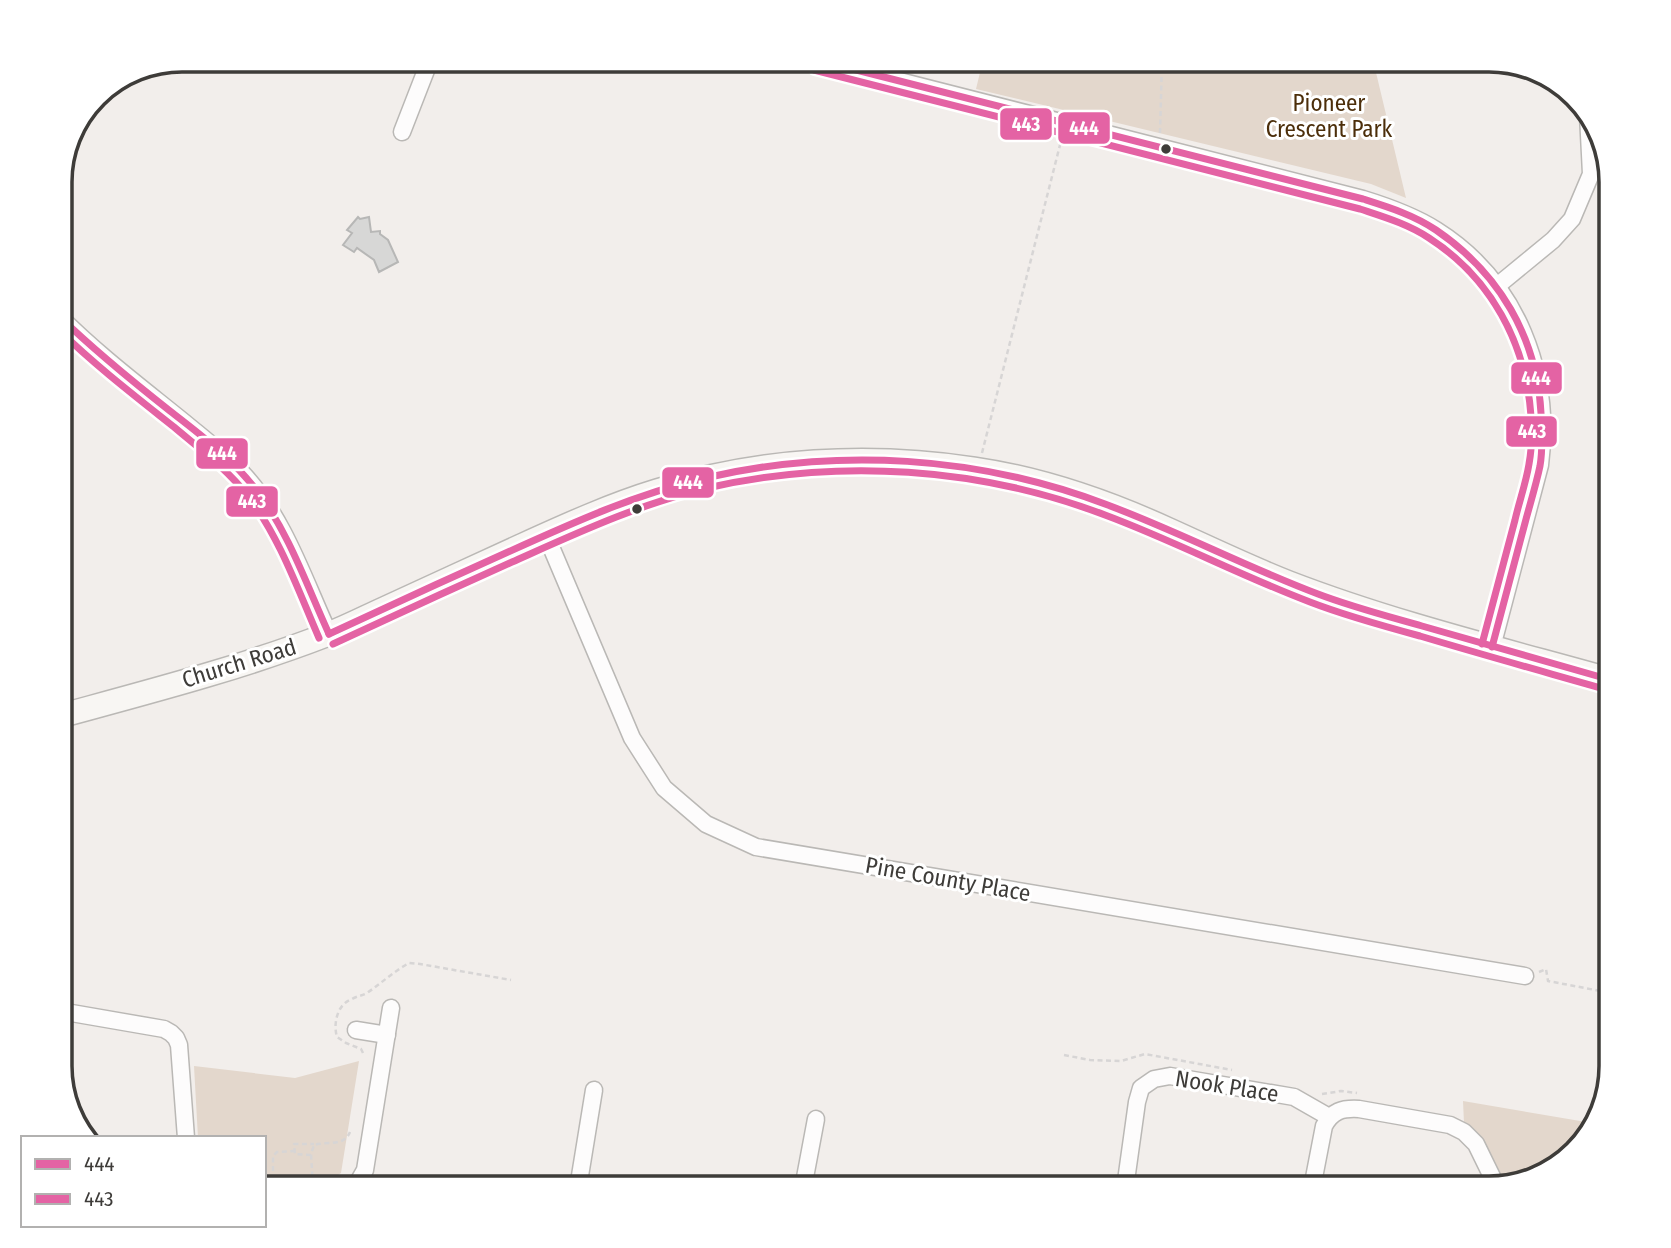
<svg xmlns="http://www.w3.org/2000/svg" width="1671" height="1248" font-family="'Fira Sans Condensed',sans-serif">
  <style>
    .green { fill: #e3d7cc }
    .building { fill: #d7d7d6; stroke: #b7b7b6; stroke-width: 2 }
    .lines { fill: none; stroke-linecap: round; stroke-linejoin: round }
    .street-casing { stroke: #bab8b5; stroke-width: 19 }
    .secondary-casing { stroke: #bab8b5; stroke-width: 26 }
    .path { stroke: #d7d5d5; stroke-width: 2.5; stroke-dasharray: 5 3.5; stroke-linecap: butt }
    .street { stroke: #fdfcfc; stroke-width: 16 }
    .secondary { stroke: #f8f6f3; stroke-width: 23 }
    .bus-1-casing { stroke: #fff; stroke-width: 12 }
    .bus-2-casing { stroke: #fff; stroke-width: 12 }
    .bus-1 { stroke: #e463a4; stroke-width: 7 }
    .bus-2 { stroke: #e463a4; stroke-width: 7 }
    .bus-dot { fill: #3e3c39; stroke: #fff; stroke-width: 2.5 }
    .labels { text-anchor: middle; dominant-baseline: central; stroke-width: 6; stroke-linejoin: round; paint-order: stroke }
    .park-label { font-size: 23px; fill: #4c2e0a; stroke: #fff }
    .street-label { font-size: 23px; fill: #3e3c39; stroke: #fff }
    .rim { fill: none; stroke: #3e3c39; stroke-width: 3.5 }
    .line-badge { stroke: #fff; stroke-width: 2.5 }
    .badge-label { font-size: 19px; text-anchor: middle; font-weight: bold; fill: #fff }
  </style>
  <rect width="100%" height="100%" fill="#f2eeeb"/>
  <g class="green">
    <path d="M983,60h390l33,138 -35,-14 -395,-95z"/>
    <path d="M359,1061l-18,112 -9,6 -68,5v-46h-66l-4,-72 101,12z"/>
    <path d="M1463,1101l129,22 -6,18 -43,35 -40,9 -39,-62z"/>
  </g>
  <path class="building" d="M358,217l2,2 9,-2 2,15 9,-1v3l8,6 10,22 -19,10 -5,-12 -17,-12 -3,4 -11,-7 9,-12 -5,-3z"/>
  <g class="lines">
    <defs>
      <g id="street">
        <path d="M817,60l546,139c26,8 51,17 73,31 81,51 116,143 104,235l-48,182"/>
        <path d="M402,132l28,-72"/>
        <path d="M1497,286l56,-46 19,-21 19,-45 -3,-59"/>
        <path d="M60,317c40,40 87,75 131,111 17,14 36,29 52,46 41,44 61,106 86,160"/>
        <path d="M546,535l86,203 32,50 42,36 50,23 769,129"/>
        <path d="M60,1011l104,18 7,4 5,5 3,7 7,93"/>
        <path d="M356,1030l31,5"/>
        <path d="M345,1188l12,-4 8,-14 26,-162"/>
        <path d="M578,1188l16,-98"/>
        <path d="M803,1188l13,-69"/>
        <path d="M1125,1188l12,-86 4,-14 13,-9 16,-3 124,21 35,20"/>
        <path d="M1312,1188l12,-62c8,-15 18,-18 35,-17l91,16 14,7 12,12 21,43"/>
      </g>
      <path id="secondary" d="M60,716c88,-24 181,-48 266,-81 21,-8 40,-18 60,-27 45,-21 90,-41 135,-62 44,-20 90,-41 136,-55 102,-32 212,-38 317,-22 68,10 134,33 195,61 40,18 79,37 120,53 104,40 215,67 322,97"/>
    </defs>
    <use href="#street" class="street-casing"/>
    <use href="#secondary" class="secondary-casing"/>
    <g class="path">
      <path d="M1160,133l2,-73"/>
      <path d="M982,453l80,-316"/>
      <path d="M1539,972l7,-3 2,12 63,12"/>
      <path d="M363,1053l-2,-4 -15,-6 -9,-6c-4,-13 0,-33 15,-38 5,-3 10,-3 15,-6 13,-9 24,-19 37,-27l5,-3 11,1 91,16"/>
      <path d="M1064,1055l26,5 31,1 24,-7 87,16"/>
      <path d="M1322,1094l19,-3 16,2"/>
      <path d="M311,1155l-16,-1 -1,-10h20"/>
      <path d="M313,1185l-2,-31 3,-9c13,-4 30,2 36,-13"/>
      <path d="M273,1188v-32l4,-4 18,-1"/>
    </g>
    <use href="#street" class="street"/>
    <use href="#secondary" class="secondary"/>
    <defs>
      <g id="bus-1">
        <path d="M817,60l546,139c25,8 51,16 73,31 63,43 101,107 105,183 1,17 2,36 -1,53 -4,19 -10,38 -15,57 -11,41 -22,83 -33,124"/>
        <path d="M60,317c35,34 72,64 110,94 31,24 63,48 87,80 32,42 50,95 72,143"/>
        <path d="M329,634c60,-28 119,-55 179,-82 64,-29 128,-58 197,-74 133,-31 273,-22 400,26 73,27 141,63 213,90 34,13 69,22 104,32 63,18 126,36 189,54"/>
      </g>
      <g id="bus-2">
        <path d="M814,70l546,139c24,8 48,15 69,29 62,40 97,105 102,178 1,15 1,32 -2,48 -3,19 -10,38 -14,56 -11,42 -22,83 -33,124"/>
        <path d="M60,331c36,35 75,65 114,96 26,22 53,42 74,69 32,42 50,94 71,142"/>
        <path d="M333,644c60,-28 119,-55 179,-82 63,-28 127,-58 195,-74 132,-30 272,-21 398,27 70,26 136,61 205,87 36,14 73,24 110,34 63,19 125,36 188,54"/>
      </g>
    </defs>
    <use href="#bus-1" class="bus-1-casing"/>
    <use href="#bus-2" class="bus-2-casing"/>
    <use href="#bus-1" class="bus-1"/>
    <use href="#bus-2" class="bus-2"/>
  </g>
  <g class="bus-dot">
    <circle cx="1166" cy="149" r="6"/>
    <circle cx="637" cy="509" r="6"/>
  </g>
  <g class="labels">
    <g class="park-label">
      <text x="1329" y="103">Pioneer<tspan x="1329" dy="26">Crescent Park</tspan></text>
    </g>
    <g class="street-label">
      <text transform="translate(239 663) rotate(-17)">Church Road</text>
      <text transform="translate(948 879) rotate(10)">Pine County Place</text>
      <text transform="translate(1227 1086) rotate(9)">Nook Place</text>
    </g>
  </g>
  <path d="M0 0H1671V1248H0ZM182 72H1489A110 110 0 0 1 1599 182V1066A110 110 0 0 1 1489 1176H182A110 110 0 0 1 72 1066V182A110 110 0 0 1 182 72Z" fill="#fff" fill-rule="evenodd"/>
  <path class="rim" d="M182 72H1489A110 110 0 0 1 1599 182V1066A110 110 0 0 1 1489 1176H182A110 110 0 0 1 72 1066V182A110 110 0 0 1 182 72Z"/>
  <g class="line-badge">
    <rect x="999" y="107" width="54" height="34" rx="7" fill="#e463a4"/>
    <rect x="1057" y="111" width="54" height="34" rx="7" fill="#e463a4"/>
    <rect x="1510" y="361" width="53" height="34" rx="7" fill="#e463a4"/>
    <rect x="1505" y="415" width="53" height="33" rx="7" fill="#e463a4"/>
    <rect x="195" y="437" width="54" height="33" rx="7" fill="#e463a4"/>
    <rect x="661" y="466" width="54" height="33" rx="7" fill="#e463a4"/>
    <rect x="225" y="485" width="54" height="33" rx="7" fill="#e463a4"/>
  </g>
  <g class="badge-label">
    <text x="1026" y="131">443</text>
    <text x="1084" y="135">444</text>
    <text x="1536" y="385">444</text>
    <text x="1532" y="438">443</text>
    <text x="222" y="460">444</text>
    <text x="688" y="489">444</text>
    <text x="252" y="508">443</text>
  </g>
  <rect x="21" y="1136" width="245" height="91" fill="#ffffff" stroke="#b2b1b0" stroke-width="2"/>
  <rect x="35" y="1159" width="35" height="10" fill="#e463a4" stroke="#b2b1b0" stroke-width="2"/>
  <text x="84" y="1171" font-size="21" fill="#3e3c39">444</text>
  <rect x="35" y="1194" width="35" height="10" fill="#e463a4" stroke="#b2b1b0" stroke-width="2"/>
  <text x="84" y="1206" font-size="21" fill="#3e3c39">443</text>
</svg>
